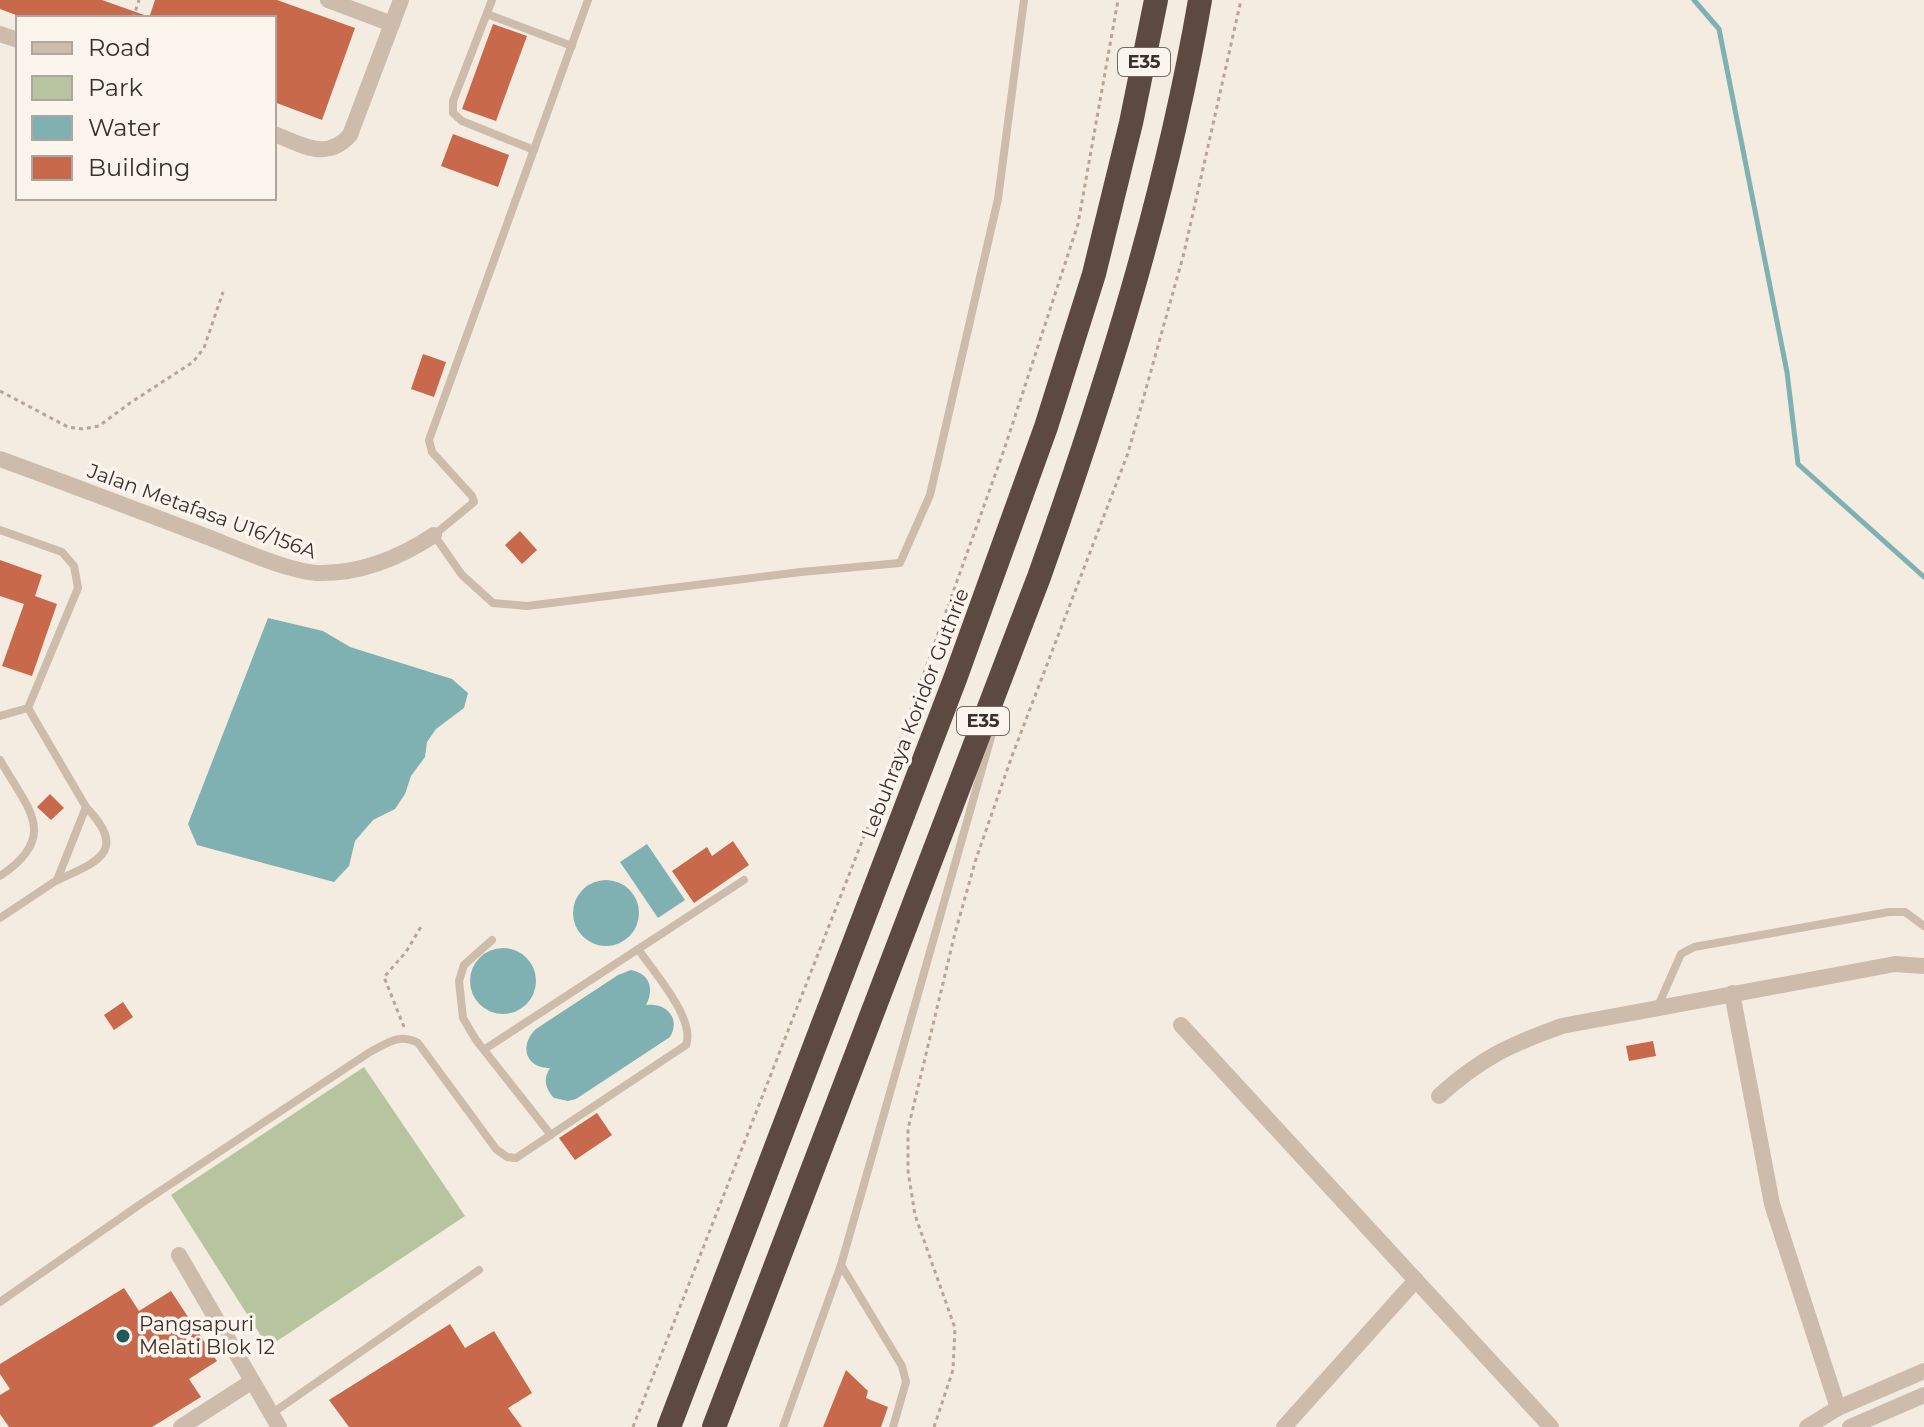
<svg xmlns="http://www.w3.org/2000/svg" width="1924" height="1427" font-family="Montserrat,sans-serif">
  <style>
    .green { fill: #b8c4a0 }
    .water { fill: #7fb0b2 }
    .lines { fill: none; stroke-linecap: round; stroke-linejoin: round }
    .stream { stroke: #7fb0b2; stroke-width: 5 }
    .building { fill: #c8694b }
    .path { stroke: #b9a596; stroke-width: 3; stroke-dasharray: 4 4; stroke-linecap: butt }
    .lane { stroke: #cdbbac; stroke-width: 8 }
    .street { stroke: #cdbbac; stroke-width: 16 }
    .highway { stroke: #5c4a42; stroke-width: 24 }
    .poi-dot { fill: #1f5a5e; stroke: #fbf5ee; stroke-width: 3 }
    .labels { text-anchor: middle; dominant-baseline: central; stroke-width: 7; stroke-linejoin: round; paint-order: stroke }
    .shield { fill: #fbf5ee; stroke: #756b66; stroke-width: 2 }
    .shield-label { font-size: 18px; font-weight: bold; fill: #3b302b }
    .street-label { font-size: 20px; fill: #3b302b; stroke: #fbf5ee }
    .poi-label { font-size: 20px; fill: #3b302b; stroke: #fbf5ee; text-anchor: start }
  </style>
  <rect width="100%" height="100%" fill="#f4ebe1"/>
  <path class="green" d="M364,1067l101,149 -197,131 -97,-152z"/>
  <g class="water">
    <path d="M268,618l55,13 27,16 102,32 16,14 -4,15 -28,21 -9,13 -2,15 -14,19 -6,18 -10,15 -22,11 -18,21 -6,25 -15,16 -137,-37 -9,-21z"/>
    <path d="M647,844l38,56 -27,18 -38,-56z"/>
    <circle cx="606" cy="913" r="33"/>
    <circle cx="503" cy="981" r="33"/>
    <path d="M631,970c20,4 23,20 15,35 20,-3 35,13 24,32l-94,62 -8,2 -14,-3c-9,-10 -11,-19 -4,-30 -25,0 -31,-23 -14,-39l82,-54z"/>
  </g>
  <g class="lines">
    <path class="stream" d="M1694,0l25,29 68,343 11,92 126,113"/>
  </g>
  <g class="building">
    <path d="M0,0h102l45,16v2h-123l-24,-9z"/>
    <path d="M155,0h122l78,28 -33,92 -48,-18v-84h-125z"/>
    <path d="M493,24l34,12 -31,85 -34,-12z"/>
    <path d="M453,134l56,21 -11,32 -57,-21z"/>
    <path d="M423,354l23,8 -12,35 -23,-8z"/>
    <path d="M520,531l17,19 -15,14 -17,-19z"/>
    <path d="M0,560l42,15 -7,21 22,8 -25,72 -30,-10 22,-62 -24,-8z"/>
    <path d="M50,794l14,14 -13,12 -14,-13z"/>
    <path d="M733,841l16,24 -55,38 -22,-32 35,-24 5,9z"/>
    <path d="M123,1002l10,15 -19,13 -10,-15z"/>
    <path d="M1653,1041l3,15 -27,5 -3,-15z"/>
    <path d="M597,1113l15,22 -37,25 -16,-22z"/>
    <path d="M124,1288l15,23 32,-20 46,70 -28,18 12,18 -49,30h-143l-9,-13v-19l10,-6 -10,-15v-10z"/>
    <path d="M450,1324l15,24 29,-17 38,62 -24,15 14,19h-173l-20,-27z"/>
    <path d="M846,1370l22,21 -2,7 22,9 -7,20h-58z"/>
  </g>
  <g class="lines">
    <g class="path">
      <path d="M133,18l6,-18"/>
      <path d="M0,391l68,36 15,2 16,-3 31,-23 63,-41 11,-14 19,-56"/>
      <path d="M404,1027l-20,-50 22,-25 16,-27"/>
      <path d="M633,1427l248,-634 123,-343 74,-226 40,-224"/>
      <path d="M934,1427l19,-57 2,-42 -40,-113 -7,-44v-42l47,-196 21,-74 36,-103 116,-303 56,-200 57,-253"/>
    </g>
    <g class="lane">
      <path d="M492,0l-39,101v12l9,8 72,29"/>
      <path d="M588,0l-159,440 3,12 40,44 2,6 -40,33 28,40 31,28 34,3 274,-34 99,-9 30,-68 68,-296 26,-199"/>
      <path d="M487,14l85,32"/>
      <path d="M0,530l62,22 12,14 4,22 -50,120 58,99 -29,73 -57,38"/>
      <path d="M0,716l28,-8"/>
      <path d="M0,760c28,49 60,76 0,116"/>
      <path d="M58,880c41,-19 70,-29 28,-73"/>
      <path d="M492,940l-28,25 -5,16 4,37 13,22 75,95"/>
      <path d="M1658,1006l23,-52 13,-7 195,-35h16l19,14"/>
      <path d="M485,1049l259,-169"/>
      <path d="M841,1265l61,101 4,16 -13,45"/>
      <path d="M0,1302l142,-99 228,-151c18,-9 29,-19 48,-9l78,106 11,8 9,1 170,-113c10,-26 -33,-74 -48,-96"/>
      <path d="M271,1414l208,-144"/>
      <path d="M783,1427l58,-162 154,-542"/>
    </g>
    <g class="street">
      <path d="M328,0l64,24"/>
      <path d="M0,34l18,6"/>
      <path d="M274,134c28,10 52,28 76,1l51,-135"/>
      <path d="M0,459c69,25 137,51 205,77 29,11 86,37 116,37 41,0 80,-16 113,-38"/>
      <path d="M1732,993l40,211 66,204"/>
      <path d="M1181,1025l370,402"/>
      <path d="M1439,1096c42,-38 70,-51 123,-70l333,-62 29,2"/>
      <path d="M179,1255l100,172"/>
      <path d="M181,1427l70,-45"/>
      <path d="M1284,1427l132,-147"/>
      <path d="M1807,1427l31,-19 86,-37"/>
      <path d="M1850,1427l74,-32"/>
    </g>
    <g class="highway">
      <path d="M669,1427l286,-748 91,-252 48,-153 37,-151 25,-123"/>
      <path d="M714,1427l325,-850c67,-189 127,-379 161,-577"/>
    </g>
  </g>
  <circle class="poi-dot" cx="123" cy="1336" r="8"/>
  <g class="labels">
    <g class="shield">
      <rect x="1118" y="48" width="52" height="28" rx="6"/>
      <rect x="957" y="707" width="52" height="28" rx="6"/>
    </g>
    <g class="shield-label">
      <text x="1144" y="62">E35</text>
      <text x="983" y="721">E35</text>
    </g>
    <g class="street-label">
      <text transform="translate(202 511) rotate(20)">Jalan Metafasa U16/156A</text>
      <text transform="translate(915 713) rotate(-69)">Lebuhraya Koridor Guthrie</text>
    </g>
    <g class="poi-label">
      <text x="139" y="1324">Pangsapuri<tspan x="139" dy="23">Melati Blok 12</tspan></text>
    </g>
  </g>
  <rect x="16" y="16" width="260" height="184" fill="#fbf5ee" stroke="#aea6a0" stroke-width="2"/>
  <rect x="32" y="42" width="40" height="12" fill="#cdbbac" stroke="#aea6a0" stroke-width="2"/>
  <text x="88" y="56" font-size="24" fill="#3b302b">Road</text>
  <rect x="32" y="76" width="40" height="24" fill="#b8c4a0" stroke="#aea6a0" stroke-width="2"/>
  <text x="88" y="96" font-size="24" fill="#3b302b">Park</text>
  <rect x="32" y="116" width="40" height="24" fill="#7fb0b2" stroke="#aea6a0" stroke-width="2"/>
  <text x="88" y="136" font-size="24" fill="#3b302b">Water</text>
  <rect x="32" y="156" width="40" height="24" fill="#c8694b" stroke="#aea6a0" stroke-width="2"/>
  <text x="88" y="176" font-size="24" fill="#3b302b">Building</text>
</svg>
